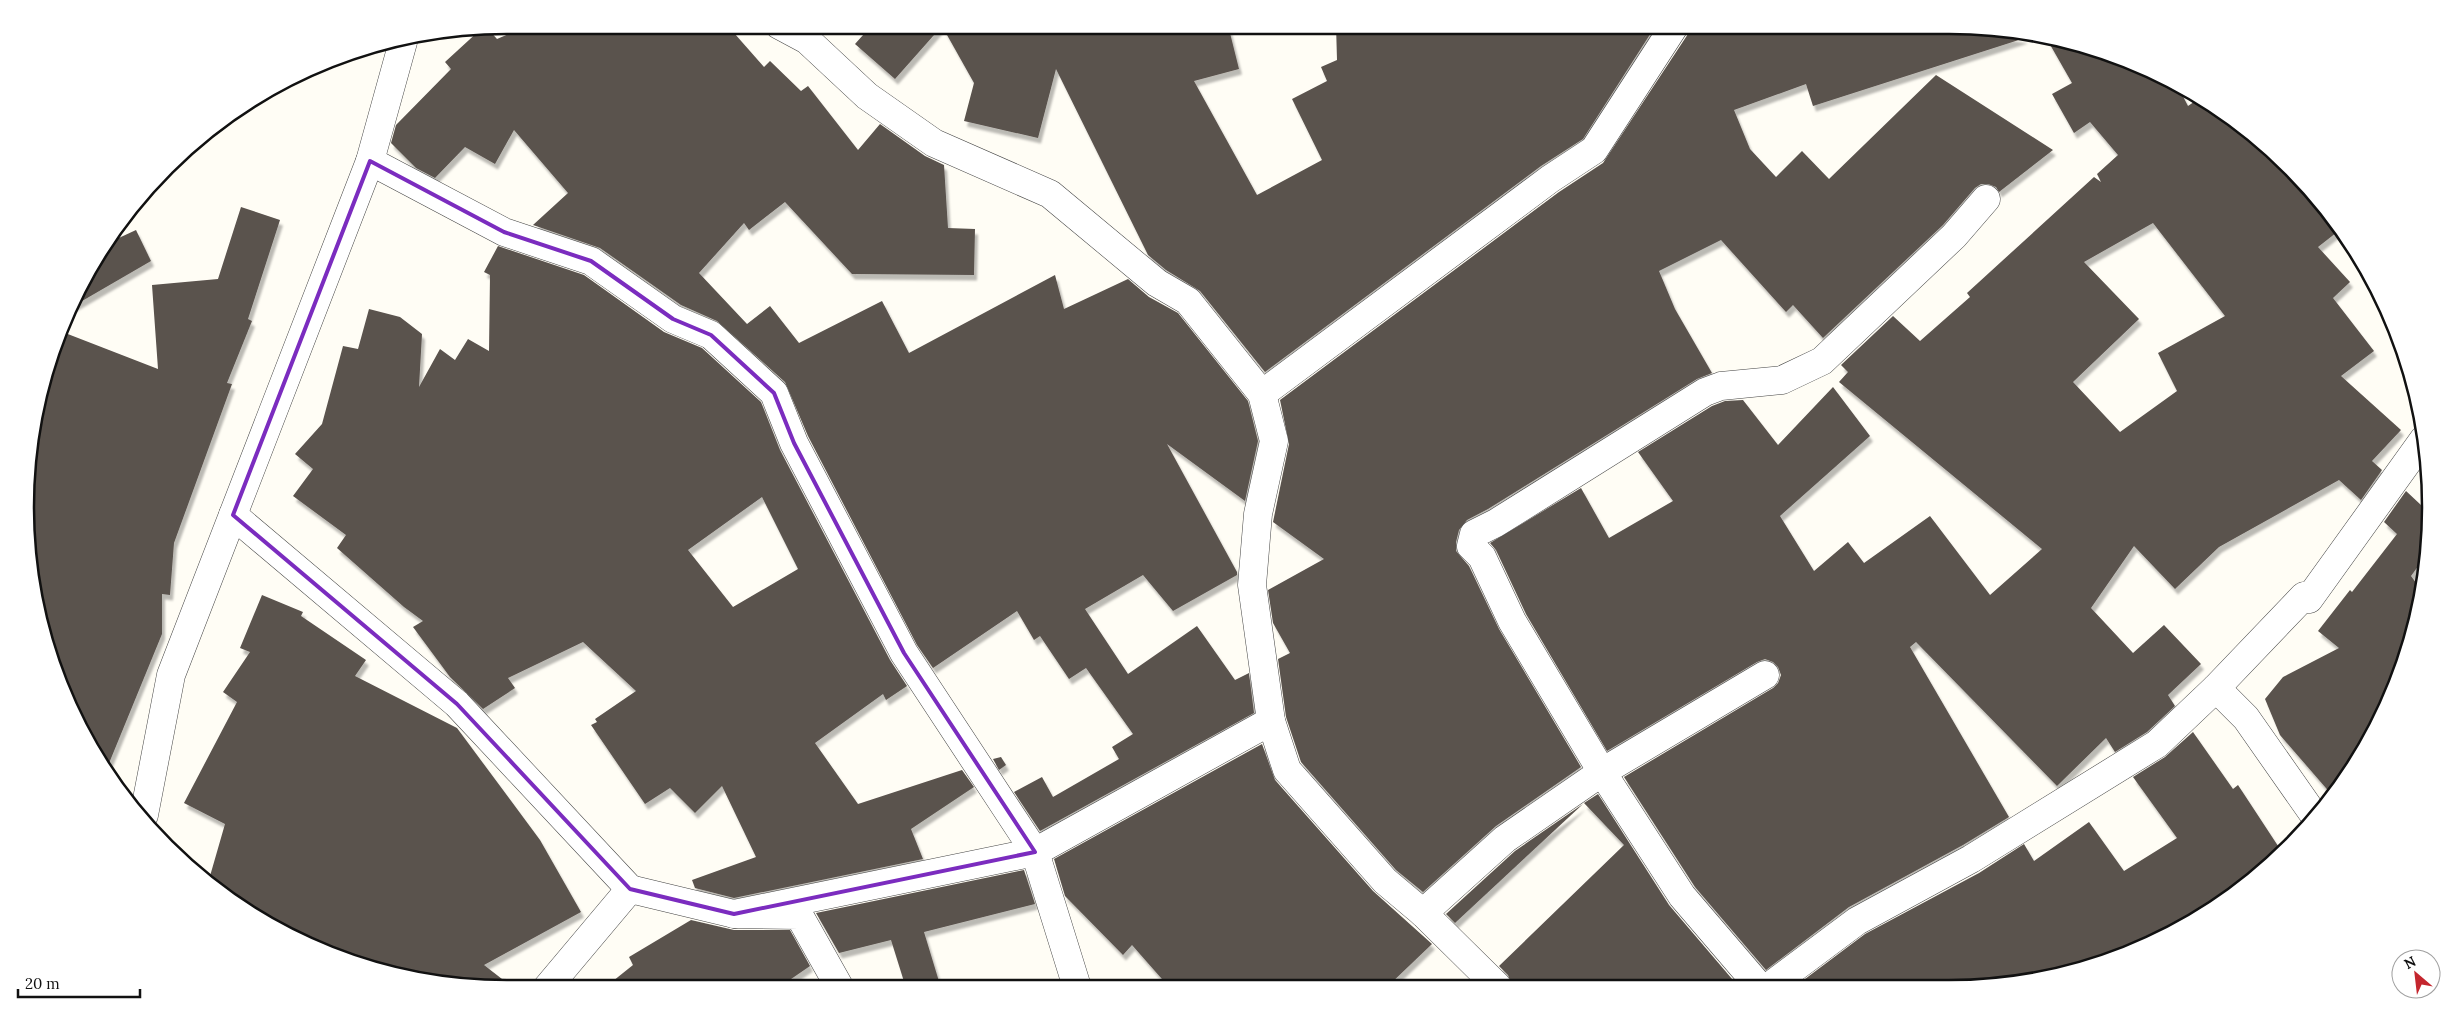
<svg xmlns="http://www.w3.org/2000/svg" width="2456" height="1014" font-family="Lora,serif">
  <style>
    .building { fill: #5a524d; fill-rule: evenodd; filter: url(#shadow) }
    .lines { fill: none; stroke-linecap: round; stroke-linejoin: round }
    .minor-casing { stroke: #444; stroke-width: 29 }
    .minor { stroke: #fff; stroke-width: 28 }
    .marked { fill: none; stroke: #7b2cbf; stroke-width: 4; stroke-linejoin: round }
    .rim { fill: none; stroke: #111; stroke-width: 2.5 }
  </style>
  <defs>
    <filter id="shadow"><feDropShadow dx="3" dy="5.5" stdDeviation="1" flood-color="#0004"/></filter>
  </defs>
  <rect width="100%" height="100%" fill="#fffdf5"/>
  <g class="building">
    <path d="M529,25h198l37,42 6,-6 31,30 7,-5 50,64 22,-26 45,32 19,9 4,63 27,1 -1,46 -122,-1 -67,-72 -36,28 -5,-7 -45,50 48,51 23,-18 29,37 83,-42 27,52 146,-78 9,34 64,-30 21,18 29,16 70,88 10,40 -13,60 -78,-57 70,128v3l-64,36 -30,-36 -58,34 43,65 69,-48 38,54 14,-7 5,40 -214,118 -26,-39 28,-15 11,20 66,-38 -7,-12 21,-13 -47,-66 -17,11 -29,-43 -6,4 -17,-29 -84,57 -16,-23 -109,-209 -23,-54 -68,-61 -36,-16 -81,-57 -67,-23 35,-32 -54,-63 -19,34 -30,-17 -30,31 -19,-10 -25,-25 5,-18 55,-56 -6,-7 36,-33 6,-1 10,11z"/>
    <path d="M872,25h356l11,44 -45,12 63,114 65,-35 -30,-61 35,-18 -6,-14 16,-7 -1,-35h320l-73,114 -42,27 -276,206 -65,-81 -34,-21 -18,-15 -92,-186 -18,69 -74,-17 10,-38 -32,-57 -47,53 -40,-35z"/>
    <path d="M1690,25h259l76,13 -212,68 -7,-22 -72,26 16,39 26,28 26,-26 27,28 107,-104 117,75 -54,42 -3,-5 -8,-3h-7l-6,4 -32,37 -120,113 -30,-33 -7,7 -65,-72 -62,31 16,38 37,64 -15,6 -209,130 -21,11 -8,10 -3,12v9l13,15 30,63 82,138 -85,59 -73,66 -27,-22 -95,-108 -15,-45 -8,-58 12,-6 -17,-30 -5,-33 56,-31 -51,-37 16,-78 -9,-44 279,-208 44,-29 85,-129z"/>
    <path d="M2048,41l56,9 72,33 12,23 13,-9 66,47 64,69 10,16 -23,18 32,35 -17,16 41,53 -33,25 60,54 -29,31 10,9 -21,30 -22,-20 -120,67 -44,42 -41,-43 -43,62 42,45 31,-28 37,39 -33,31 7,11 -28,26 -32,20 -9,-14 -49,48 -141,-144 -6,5 99,170 -46,28 -114,62 -83,63 -71,-83 -71,-110 149,-89 5,-5 3,-8 -3,-8 -5,-5 -8,-3 -8,3 -150,89 -81,-137 -30,-64 -6,-7 91,-55 28,50 64,-37 -35,-49 74,-46 13,-5 18,-1 35,45 55,-58 37,49 -90,80 34,55 34,-29 16,21 66,-47 60,79 52,-46 -203,-167 9,-10 -7,-7 52,-49 27,25 50,-44 -3,-4 127,-116 7,5 -4,-8 21,-19 -28,-33 -16,11 -22,-39 20,-11zM2153,223l72,93 -67,37 19,38 -57,41 -47,-50 66,-63 -55,-57z"/>
    <path d="M241,207l39,13 -32,99 4,2 -25,62 5,1 -58,159 -4,52 -8,-1v40l-57,139 -43,-82 -28,-90 -5,-157 22,-92 9,-21 98,38 -6,-84 66,-6z"/>
    <path d="M136,230l15,31 -81,47 19,-42 19,-23z"/>
    <path d="M498,246l86,29 80,57 38,16 59,54 19,48 110,210 17,26 -21,14 -3,-6 -68,49 43,61 104,-34 12,17 -63,42 12,30 -189,39 -39,-10 -3,-8 64,-23 -34,-71 -27,27 -25,-25 -25,16 -54,-79 6,-3 -2,-3 41,-28 -53,-49 -75,36 7,10 -32,21 -33,-32 -37,-50 10,-6 -19,-14 -67,-59 9,-13 -53,-39 20,-27 -18,-15 27,-30 21,-78 15,3 11,-40 31,8 22,17 -3,53 21,-38 15,11 13,-21 21,12 1,-76 -6,-3zM762,497l36,72 -65,38 -45,-57z"/>
    <path d="M2406,491l15,14 8,-11 -2,60 -16,22 11,15 -16,71 -56,113 -18,20 -52,-60 -15,-36 18,-22 56,-29 -21,-17 32,-41 2,2 45,-58 -13,-12z"/>
    <path d="M262,595l41,17 -2,4 65,44 -11,16 102,52 83,112 41,72 -97,53 31,24 -163,-25 -138,-75 -6,-6 17,-59 -41,-21 53,-101 -14,-10 27,-40 -10,-4z"/>
    <path d="M2193,732l40,57 5,-4 44,67 -15,18 -133,82 -122,33h-215l68,-51 114,-61 45,-29 10,17 55,-39 35,49 53,-33 -44,-61 32,-20z"/>
    <path d="M1262,744l13,36 98,111 59,53 -45,43h-218l-37,-42 -9,10 -58,-59 -11,-37z"/>
    <path d="M1001,757l5,8 -7,5 -6,-11z"/>
    <path d="M1598,794l71,111 69,81h-226l-4,-11 -9,-9 125,-121 -40,-42z"/>
    <path d="M1583,804l-128,119 -9,-9 69,-63z"/>
    <path d="M1024,870l11,34 -111,28 17,56h-35l-15,-48 -52,13 -23,-40z"/>
    <path d="M691,920l43,10h56l20,36 -32,22 -175,1 30,-24 -4,-8z"/>
  </g>
  <g class="lines">
    <defs>
      <g id="minor">
        <path d="M779,25l28,15 60,56 67,47 116,51 107,89 31,18 74,93 12,47 -16,73 -6,71 19,136 16,49 98,111 38,32 74,73"/>
        <path d="M370,161l134,71 87,29 82,58 38,16 63,58 20,50 110,210 131,199 42,135"/>
        <path d="M1262,394l288,-215 44,-29 81,-125"/>
        <path d="M233,515l224,189 173,185"/>
        <path d="M2216,688l30,30 68,97"/>
        <path d="M144,815l27,-140 199,-514 33,-119"/>
        <path d="M1423,913l82,-74 97,-67 163,-97"/>
        <path d="M734,914l301,-62 236,-131"/>
        <path d="M1759,986l-77,-90 -80,-124 -90,-151 -30,-64 -11,-11 3,-12 22,-11 209,-131 16,-6 61,-6 40,-19 132,-125 32,-37"/>
        <path d="M1770,986l87,-65 114,-62 186,-115 59,-56 88,-92 5,3 115,-160"/>
        <path d="M546,989l84,-100 104,25 65,1 41,73"/>
      </g>
    </defs>
    <use href="#minor" class="minor-casing"/>
    <use href="#minor" class="minor"/>
  </g>
  <path class="marked" d="M370,161l134,71 87,29 82,58 38,16 63,58 20,50 110,210 131,199 -301,62 -104,-25 -173,-185 -224,-189z"/>
  <path d="M0 0H2456V1014H0ZM507 34H1949A473 473 0 0 1 2422 507V507A473 473 0 0 1 1949 980H507A473 473 0 0 1 34 507V507A473 473 0 0 1 507 34Z" fill="#fff" fill-rule="evenodd"/>
  <path class="rim" d="M507 34H1949A473 473 0 0 1 2422 507V507A473 473 0 0 1 1949 980H507A473 473 0 0 1 34 507V507A473 473 0 0 1 507 34Z"/>
  <g transform="translate(2416 974) rotate(332)"><circle r="24" fill="#ffffff" stroke="#a0a0a0"/>
  <path d="M0-4L9 19L0 12L-9 19Z" fill="#c4262e"/>
  <text y="-8" font-size="14" font-weight="bold" text-anchor="middle" fill="#111111">N</text>
  </g>
  <path d="M18 989v8h122v-8" fill="none" stroke="#111111" stroke-width="2.5"/>
  <text x="25" y="989" font-size="15" fill="#111111" stroke="#ffffff" stroke-width="4" paint-order="stroke">20 m</text>
</svg>
